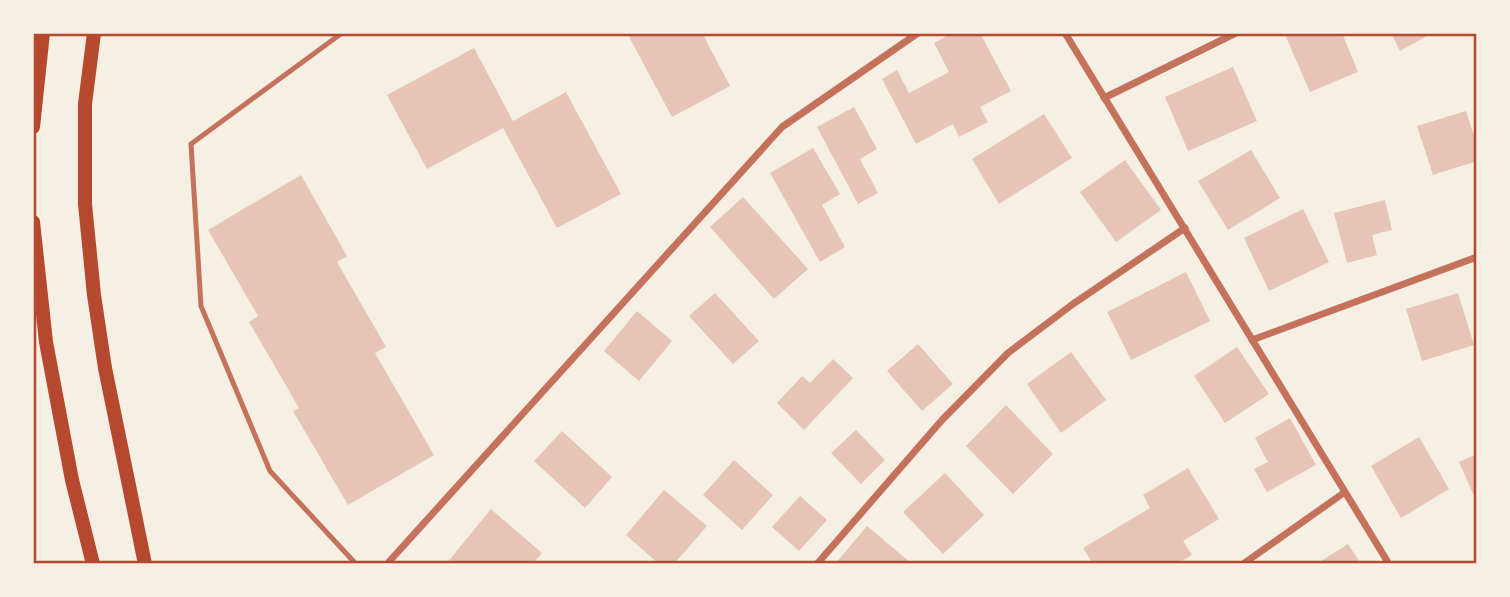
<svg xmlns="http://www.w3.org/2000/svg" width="1510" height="597" font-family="'Exo 2',sans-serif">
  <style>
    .building { fill: #e6c5b7 }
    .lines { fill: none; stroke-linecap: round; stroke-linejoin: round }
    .service { stroke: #c5725c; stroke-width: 5 }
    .minor { stroke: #c5725c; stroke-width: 7 }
    .secondary { stroke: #b5482f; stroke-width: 14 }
    .neatline { fill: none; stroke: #b5482f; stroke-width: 2.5 }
  </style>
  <rect width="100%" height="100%" fill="#f6efe4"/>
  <g class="building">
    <path d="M627,33h75l28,53 -58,31z"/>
    <path d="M952,33h28l31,58 -31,16 8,15 -29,15 -6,-13 -37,20 -34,-65 15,-9 12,23 40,-21 -15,-29z"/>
    <path d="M1293,33h49l16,39 -48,20 -24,-55z"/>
    <path d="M1391,33h41l-32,18z"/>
    <path d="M474,48l39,73 53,-29 55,102 -64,34 -54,-100 -76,41 -40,-74z"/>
    <path d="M1233,67l24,54 -69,30 -23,-54z"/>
    <path d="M854,107l23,42 -17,10 18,34 -20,11 -41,-77z"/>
    <path d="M1466,111l11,34v16l-44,14 -16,-49z"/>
    <path d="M1044,114l28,44 -73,46 -27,-45z"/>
    <path d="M813,148l27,46 -18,11 23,42 -25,15 -50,-89z"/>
    <path d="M1251,150l29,48 -52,32 -30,-49z"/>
    <path d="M1125,160l36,50 -45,32 -36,-50z"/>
    <path d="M301,175l46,81 -10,6 49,85 -11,6 59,102 -86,50 -55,-94 6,-3 -50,-86 9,-6 -50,-86z"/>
    <path d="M743,197l65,72 -34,30 -64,-72z"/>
    <path d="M1385,200l7,30 -20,5 5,20 -30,8 -13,-50z"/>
    <path d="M1303,209l26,53 -60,29 -25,-53z"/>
    <path d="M1186,272l24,49 -79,39 -24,-48z"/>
    <path d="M715,293l44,48 -26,23 -44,-48z"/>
    <path d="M1458,293l16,52 -52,16 -16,-52z"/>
    <path d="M637,311l35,30 -33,40 -35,-30z"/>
    <path d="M918,344l35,40 -31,27 -35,-40z"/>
    <path d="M1237,347l32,47 -44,29 -31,-47z"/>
    <path d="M1071,352l35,48 -45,33 -34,-49z"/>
    <path d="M833,359l20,19 -49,52 -27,-27 25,-27 8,7z"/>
    <path d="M1006,405l47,49 -40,40 -47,-48z"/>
    <path d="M1290,418l26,47 -49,27 -13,-23 14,-7 -13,-24z"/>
    <path d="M856,430l29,30 -24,24 -30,-31z"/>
    <path d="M562,431l50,46 -27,31 -51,-47z"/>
    <path d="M1419,437l30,52 -48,29 -30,-52z"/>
    <path d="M1477,454v49l-18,-41z"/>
    <path d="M734,460l39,35 -31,35 -39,-35z"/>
    <path d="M1188,468l31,51 -36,22 9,14 -15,9h-84l-10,-16 67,-40 -7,-13z"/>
    <path d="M945,473l39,42 -41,39 -40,-42z"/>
    <path d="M664,490l43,36 -33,38h-15l-33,-29z"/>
    <path d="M800,496l27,24 -28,31 -27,-24z"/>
    <path d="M491,509l51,44 -9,11h-87z"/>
    <path d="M867,526l45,38h-77z"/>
    <path d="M1348,544l13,20h-38l-2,-3z"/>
  </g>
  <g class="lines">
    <path class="service" d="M342,33l-151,111 10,162 69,165 86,93"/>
    <g class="minor">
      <path d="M1065,33l324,531"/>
      <path d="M1104,98l132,-65"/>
      <path d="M1252,340l225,-83"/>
      <path d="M387,564l395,-437 136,-94"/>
      <path d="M817,564l125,-144 66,-67 65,-49 112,-76"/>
      <path d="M1243,564l102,-72"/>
    </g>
    <g class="secondary">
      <path d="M94,33l-9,71v100l9,91 11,73 40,196"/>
      <path d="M33,127l10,-94"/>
      <path d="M33,222l13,120 26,138 21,84"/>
    </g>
  </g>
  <rect width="1510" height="597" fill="none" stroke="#f6efe4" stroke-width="70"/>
  <rect x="35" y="35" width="1440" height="527" class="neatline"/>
</svg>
